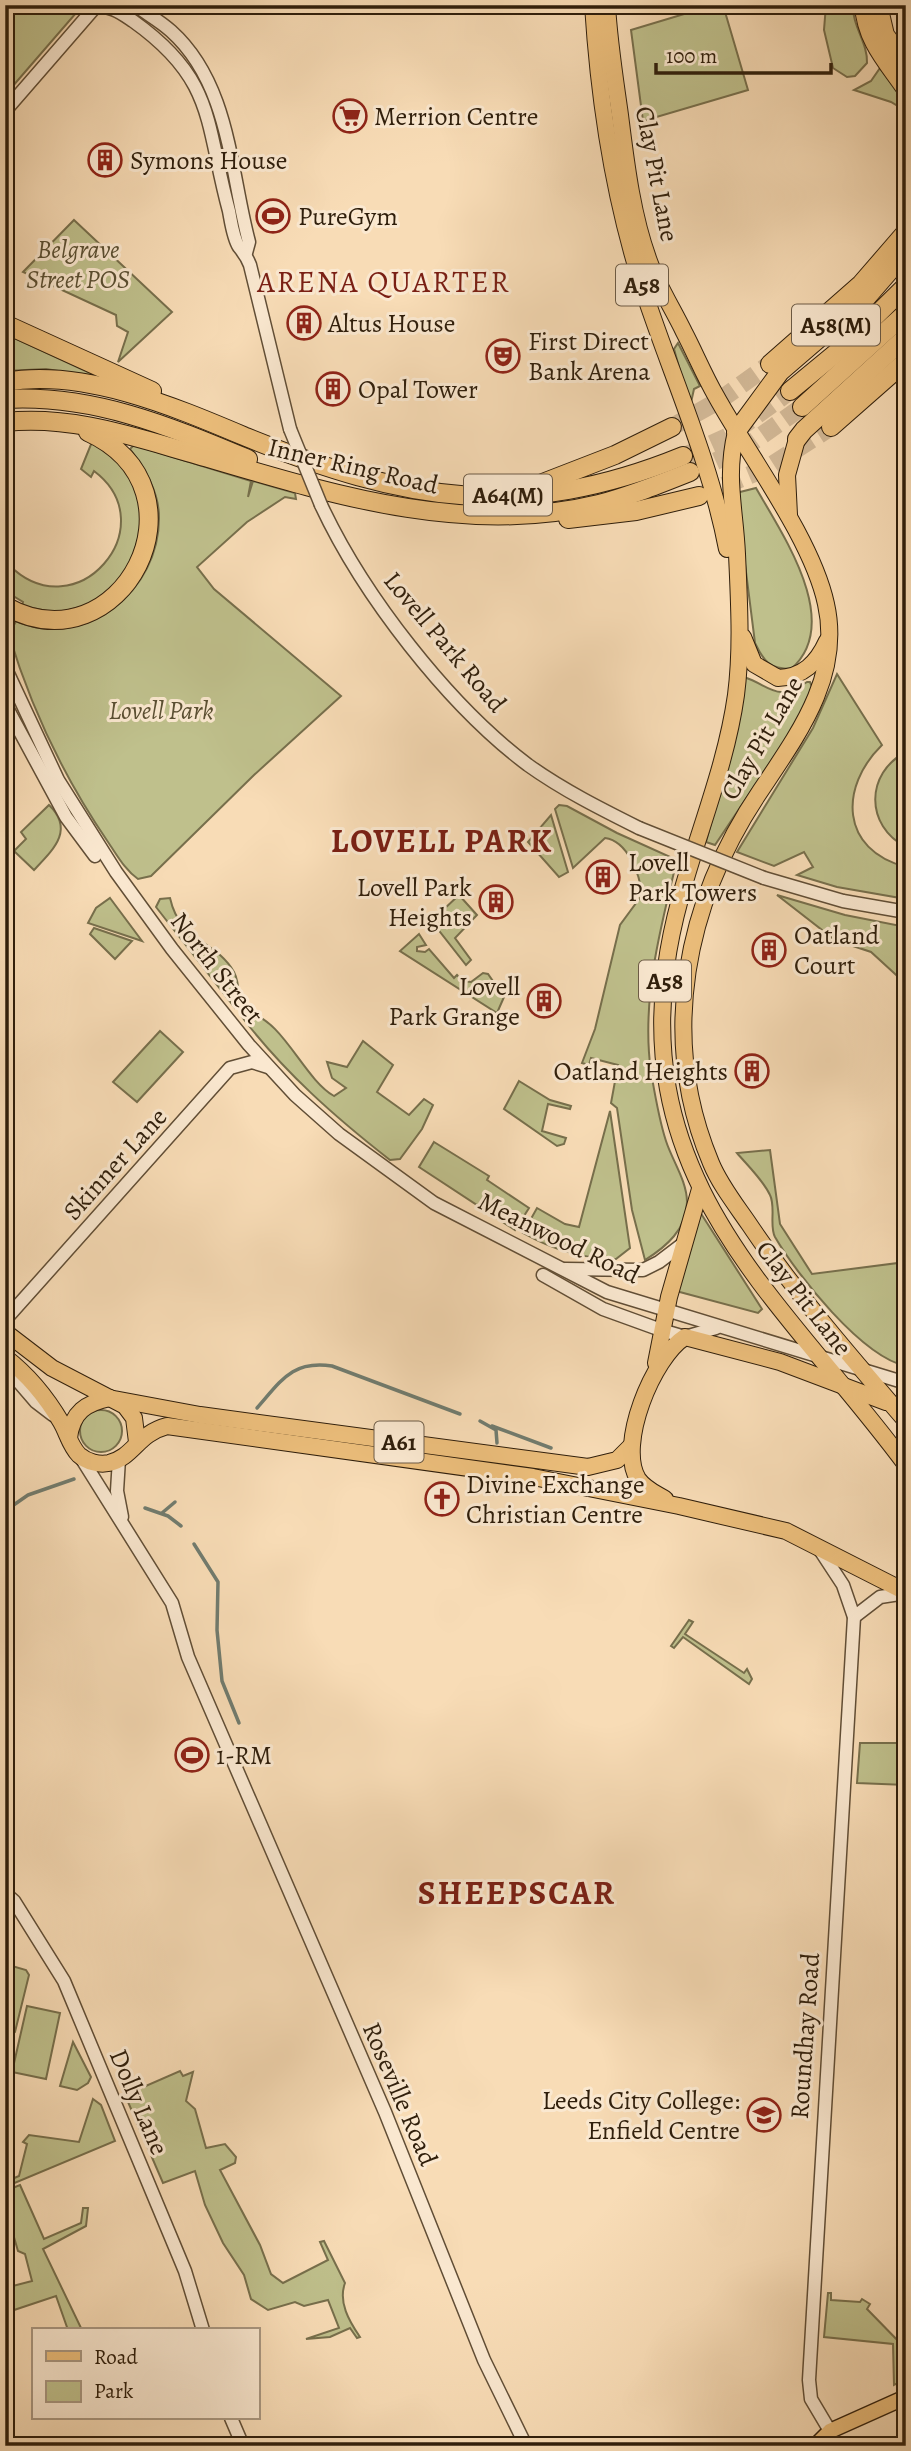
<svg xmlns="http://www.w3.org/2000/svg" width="911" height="2451" font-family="Alegreya,serif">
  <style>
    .green { fill: #bfc08c; stroke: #776f4c; stroke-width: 2 }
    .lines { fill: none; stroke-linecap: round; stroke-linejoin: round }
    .stream { stroke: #717c6f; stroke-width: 3.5 }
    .motorway-tunnel { stroke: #d0b694; stroke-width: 18; stroke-dasharray: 18 9; stroke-linecap: butt }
    .tertiary-casing { stroke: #614e36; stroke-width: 15 }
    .primary-casing { stroke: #2f1e0b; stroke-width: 17 }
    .trunk-casing { stroke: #2f1e0b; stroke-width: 18 }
    .motorway-casing { stroke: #2f1e0b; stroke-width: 20 }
    .tertiary { stroke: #fae8d0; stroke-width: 12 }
    .primary { stroke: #ecbe7b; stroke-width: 14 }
    .trunk { stroke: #ecbe7b; stroke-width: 16 }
    .motorway { stroke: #ecbe7b; stroke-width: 18 }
    .tertiary-bridge-casing { stroke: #614e36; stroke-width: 15; stroke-linecap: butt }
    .tertiary-bridge { stroke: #fae8d0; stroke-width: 12 }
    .labels { text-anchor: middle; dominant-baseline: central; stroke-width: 6; stroke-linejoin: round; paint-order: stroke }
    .shield { fill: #fae8d0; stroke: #6c5b46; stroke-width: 2 }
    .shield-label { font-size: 24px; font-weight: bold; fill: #2f1e0b }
    .poi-label { font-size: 26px; fill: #2f1e0b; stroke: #fae8d0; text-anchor: start }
    .street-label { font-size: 26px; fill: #2f1e0b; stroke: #fae8d0 }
    .park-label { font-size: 26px; font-style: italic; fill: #5a4f32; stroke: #fae8d0 }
    .quarter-label { font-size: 30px; letter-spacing: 2px; fill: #7a1f14; stroke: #fae8d0 }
    .district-label { font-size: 33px; font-weight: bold; letter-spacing: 2px; fill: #7a1f14; stroke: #fae8d0 }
  </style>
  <rect width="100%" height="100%" fill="#f8dcb6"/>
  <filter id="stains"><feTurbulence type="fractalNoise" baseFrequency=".00286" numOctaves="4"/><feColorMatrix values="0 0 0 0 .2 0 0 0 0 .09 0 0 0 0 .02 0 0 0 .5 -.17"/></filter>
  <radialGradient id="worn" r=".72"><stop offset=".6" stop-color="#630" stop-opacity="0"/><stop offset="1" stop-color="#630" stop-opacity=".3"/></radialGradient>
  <g class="green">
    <path d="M5,5h78l-71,82 -7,-6z"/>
    <path d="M714,5h9l25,85 -105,31 -12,-91z"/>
    <path d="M826,5h27c-1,21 15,38 14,58l-12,13 -8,1 -14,-9 -9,-38z"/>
    <path d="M880,68l26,35v8l-15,-9 -37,-12 17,-9z"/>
    <path d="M74,220l98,92 -54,50 10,-30 -11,-6 -1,-11 -93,-43z"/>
    <path d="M5,334l5,2 91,42 -55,-9 -41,2z"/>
    <path d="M678,343l22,43 -6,3 -4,18 -16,-58z"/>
    <path d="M85,437l39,22 21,56 -17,58 -36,31 -35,9 -35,-7 1,-4 -18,-11v-25l4,-1c67,67 158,-39 85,-94l-3,6 -10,-8 11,-27 -8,-2z"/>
    <path d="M134,445l117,36 -3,16 5,-16 42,12 1,6 -11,-2 -38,25 -50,45 17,22 127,107 -87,79 -103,101 -13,3c-13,-9 -21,-24 -30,-37 -43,-63 -77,-134 -99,-207l7,-14c70,30 144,-31 143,-104 0,-25 -14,-48 -29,-68z"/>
    <path d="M756,488c26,46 88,135 35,181 -21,0 -27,-7 -36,-26l-19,-150z"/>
    <path d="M837,674l45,71c-43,42 -42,105 24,122v32l-69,-12 -40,-12 16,-8 -9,-15 -30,14 -37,-14 76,-124z"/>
    <path d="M744,677c27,9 32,26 63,5h3l3,7 -17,35 -81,121 -9,-3 18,-68z"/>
    <path d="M906,752v95c-41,-21 -41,-74 0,-95z"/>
    <path d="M49,805c26,25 4,45 -15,65l-20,-19 12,-12 -5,-7z"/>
    <path d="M559,805l8,1 50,27 60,27c-17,69 -36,141 -26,212 4,23 8,48 15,69 6,19 21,40 21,61 0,27 -21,45 -42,58l-13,-50 -15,-102 -6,-5 7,-38 -27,-7 -2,7 -7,-2 13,-34 25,-104 22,-30c-2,-20 -14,-54 -37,-57l-32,30 -18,-59z"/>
    <path d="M551,815l17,57 -9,5 -31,-35z"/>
    <path d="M459,895l18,20 -22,23 16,22 -5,5 -29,-37 6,-18z"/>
    <path d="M777,895l68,20 61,12v57l-35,-32 -36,-12z"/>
    <path d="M110,898l32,43 -54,-18 8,-15z"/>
    <path d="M170,898c10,45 45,41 64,74 5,9 5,23 6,33l-5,3 -79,-101 4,-8z"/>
    <path d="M94,928l38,13 -17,18 -25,-25z"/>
    <path d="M419,934l7,11 -9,2v4l8,1 4,-3 25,29 3,-3 6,6 8,1 12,-9 5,1 16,23 -7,16 -97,-62z"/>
    <path d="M249,1013c34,7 55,66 85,83l12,-8 -14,-10 -5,-16 20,5 16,-26 30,24 -16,27 32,23 15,-16 9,6 -11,24 -22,30 -10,1c-55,-43 -105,-87 -148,-143z"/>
    <path d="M160,1031l23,21 -46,50 -24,-20z"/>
    <path d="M519,1081l31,19 21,6 -1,3 -22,-5 -6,27 24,7 -2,6 -7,2 -53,-37z"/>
    <path d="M610,1111l20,137 -14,11c-34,0 -63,-9 -93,-26l14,-25 28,16 14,3z"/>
    <path d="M434,1142l55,34 -2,4 42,28 -14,22 -96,-63z"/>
    <path d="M770,1150l10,74 32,50 94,-12v104c-44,-9 -109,-91 -131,-129 -6,-11 1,-30 -5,-42 -7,-15 -22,-29 -33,-42z"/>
    <path d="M700,1212l62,97 -4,4 -82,-22z"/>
    <circle cx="101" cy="1431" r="21"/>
    <path d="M689,1620l4,2 -8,12 59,39 3,-4 5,10 -3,5 -66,-47 -9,11 -3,-2z"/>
    <path d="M860,1743h46v42l-49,-2z"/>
    <path d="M5,1964l21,6 3,5 -14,57 -10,8z"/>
    <path d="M27,2006l33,7 -14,66 -34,-7z"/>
    <path d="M73,2042l18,35 -3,6 -11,7 -17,-4z"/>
    <path d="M180,2071l3,5 10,-4 -7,29 9,8 11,39 19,-4 11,13 -1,6 -15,7 40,75 11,29 12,9 45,-23 -8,-18 4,-1 21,42c-7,19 4,38 15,54l-3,1 -7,-10 -20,9 -24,2 33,-11 -11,-28 -24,6 -9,-4 -27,8 -17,-11 -7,-24 -21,-32 -18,-38 -10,-34 -32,12 -38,-88z"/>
    <path d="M93,2099l8,6 14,36 -110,46v-5l14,-6 8,-32 -4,-2 6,-7 50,7z"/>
    <path d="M20,2185l24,54 37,-16 2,-15h5l-2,18 -43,23 39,81h-14l-12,-34 -51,17v-25l27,-7 -7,-27 -7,-3 -7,-24 -6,1v-37z"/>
    <path d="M828,2293h3v7l29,2 2,-3 8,5 -3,5 39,40v30l-12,6 -1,-41 -69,-7z"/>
  </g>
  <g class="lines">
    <g class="stream">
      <path d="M257,1408c24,-27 35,-48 75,-42l128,48"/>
      <path d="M480,1421l16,9 1,13"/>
      <path d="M492,1426l59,22"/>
      <path d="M145,1508l23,8 13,10"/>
      <path d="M5,1511l23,-16 46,-16"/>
      <path d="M162,1513l13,-11"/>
      <path d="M194,1544l24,38 -1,48 5,51 17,42"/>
    </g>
    <g class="motorway-tunnel">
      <path d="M672,427l48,-27 50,-36"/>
      <path d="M687,455l40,-18 63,-46"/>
      <path d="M691,472l50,-22 61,-43"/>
      <path d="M699,496l70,-29 62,-40"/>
    </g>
    <defs>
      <g id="tertiary">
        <path d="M135,5c12,9 25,16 36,26 59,53 59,140 78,211l-3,11"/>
        <path d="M94,8c15,-4 27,5 39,13 83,59 72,102 96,190 2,10 4,27 10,36 5,6 8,10 11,18l40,164"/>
        <path d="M5,111l92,-106"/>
        <path d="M321,505c42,90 127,200 207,260 35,25 73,44 111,63"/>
        <path d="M5,667l53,113 58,92 56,77 77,96 46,50 44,39 95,69 173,89 299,91"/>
        <path d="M5,704l61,113 29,39"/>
        <path d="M764,878l79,23 63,11"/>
        <path d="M565,1269l78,1 16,-8 25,-19"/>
        <path d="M543,1275l60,34 58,21 24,7 31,-9"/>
        <path d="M5,1320l225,-252 22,-6 16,5"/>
        <path d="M5,1366l31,36 17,13"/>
        <path d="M80,1456l92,147 16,54 197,455 99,248 42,86"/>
        <path d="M119,1459l-2,32 5,26"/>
        <path d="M820,1550l23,35 11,32 -45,763 2,19 19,32"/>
        <path d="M854,1617l26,-20 26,-4"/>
        <path d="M5,1893l9,8 50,80 121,290 18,59"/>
        <path d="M231,2418l12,28"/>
      </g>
      <path id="primary" d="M815,2446l15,-15 76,-34"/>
      <g id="trunk">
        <path d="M593,5c6,97 21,195 51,287 28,85 66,168 83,257"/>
        <path d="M607,5c2,37 8,74 13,110 6,48 12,100 29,146 9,25 24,48 35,71 11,21 20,43 32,64 33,60 96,143 110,208 16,71 -27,129 -65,186 -76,112 -103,247 -50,373 9,22 25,42 38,61 47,70 102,133 157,197"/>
        <path d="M863,5c2,36 24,58 43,86"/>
        <path d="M736,432c-11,45 -1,77 1,122 2,47 5,94 -1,141 -13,93 -58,179 -70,272 -30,224 121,337 240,498"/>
        <path d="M789,515l-2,-40 10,-36"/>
        <path d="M743,637l11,27 24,14c25,-1 39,-15 49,-37"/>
        <path d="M5,1332l47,36 73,38 9,12 3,24"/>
        <path d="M5,1357c22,17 42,41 56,65 6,10 9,24 18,33 8,7 20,10 30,8 25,-6 28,-29 58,-37l366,51 146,29 107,25 120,61"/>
        <path d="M656,1363l13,-66 31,-108"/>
        <path d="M114,1399l86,16 388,52 29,-7 14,-14"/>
        <path d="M69,1438c3,-26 17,-35 41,-40"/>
        <path d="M665,1499c-10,-6 -20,-10 -27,-20 -21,-34 15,-122 47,-142l95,25 106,40"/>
      </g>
      <g id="motorway">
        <path d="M878,5l7,30 21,28"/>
        <path d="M5,324l147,67"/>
        <path d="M770,364l91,-80 45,-52"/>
        <path d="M5,382c79,-14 170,25 241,55 158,64 275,85 437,19"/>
        <path d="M790,391l57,-47 59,-58"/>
        <path d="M5,399c88,-5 164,27 243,60"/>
        <path d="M802,407l104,-94"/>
        <path d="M5,422c68,-7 129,15 193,33 130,38 265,82 401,49 31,-8 61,-20 91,-32"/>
        <path d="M831,427l75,-66"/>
        <path d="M736,432l44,-60 87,-75 39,-45"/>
        <path d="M797,439l7,-9 102,-93"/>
        <path d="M522,491l93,-36 57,-28"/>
        <path d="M568,519l68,-8 63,-15"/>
        <path d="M5,606c116,65 210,-116 83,-174"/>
      </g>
    </defs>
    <use href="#tertiary" class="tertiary-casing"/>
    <use href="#primary" class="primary-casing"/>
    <use href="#trunk" class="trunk-casing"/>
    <use href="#motorway" class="motorway-casing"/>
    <use href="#tertiary" class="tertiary"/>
    <use href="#primary" class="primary"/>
    <use href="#trunk" class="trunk"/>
    <use href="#motorway" class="motorway"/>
    <defs>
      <g id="tertiary-bridge">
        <path d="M290,429l31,76"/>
        <path d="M639,828l125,50"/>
      </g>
    </defs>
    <use href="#tertiary-bridge" class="tertiary-bridge-casing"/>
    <use href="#tertiary-bridge" class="tertiary-bridge"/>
  </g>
  <defs>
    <symbol id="supermarket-ring" viewBox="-11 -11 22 22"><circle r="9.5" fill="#fae8d0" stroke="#8f2418" stroke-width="1.5"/><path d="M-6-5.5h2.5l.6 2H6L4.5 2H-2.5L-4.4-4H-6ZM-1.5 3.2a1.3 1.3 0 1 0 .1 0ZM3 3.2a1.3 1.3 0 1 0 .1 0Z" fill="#8f2418"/></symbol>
    <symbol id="building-ring" viewBox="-11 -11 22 22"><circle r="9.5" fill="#fae8d0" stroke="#8f2418" stroke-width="1.5"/><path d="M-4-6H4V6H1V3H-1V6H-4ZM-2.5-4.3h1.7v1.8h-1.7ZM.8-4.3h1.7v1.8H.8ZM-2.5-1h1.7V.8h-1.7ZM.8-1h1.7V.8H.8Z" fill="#8f2418"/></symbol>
    <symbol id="stadium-ring" viewBox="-11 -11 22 22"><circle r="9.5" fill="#fae8d0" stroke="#8f2418" stroke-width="1.5"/><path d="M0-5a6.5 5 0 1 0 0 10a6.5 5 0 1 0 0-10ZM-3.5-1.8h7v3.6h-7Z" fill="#8f2418"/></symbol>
    <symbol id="theatre-ring" viewBox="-11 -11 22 22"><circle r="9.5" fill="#fae8d0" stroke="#8f2418" stroke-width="1.5"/><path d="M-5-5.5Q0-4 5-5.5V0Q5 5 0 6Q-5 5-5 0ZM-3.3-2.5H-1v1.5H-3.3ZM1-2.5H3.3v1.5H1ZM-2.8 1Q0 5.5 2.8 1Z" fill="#8f2418"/></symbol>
    <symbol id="church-ring" viewBox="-11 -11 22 22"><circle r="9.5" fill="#fae8d0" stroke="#8f2418" stroke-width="1.5"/><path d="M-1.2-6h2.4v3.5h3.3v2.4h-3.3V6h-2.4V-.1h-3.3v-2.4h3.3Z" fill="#8f2418"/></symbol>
    <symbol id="university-ring" viewBox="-11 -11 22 22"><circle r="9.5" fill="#fae8d0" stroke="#8f2418" stroke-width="1.5"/><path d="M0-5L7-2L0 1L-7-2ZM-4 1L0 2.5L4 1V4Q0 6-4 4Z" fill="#8f2418"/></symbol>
  </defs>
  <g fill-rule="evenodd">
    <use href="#supermarket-ring" x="331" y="97" width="38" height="38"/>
    <use href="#building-ring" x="86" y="141" width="38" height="38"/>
    <use href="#stadium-ring" x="254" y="197" width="38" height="38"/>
    <use href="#building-ring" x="285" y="304" width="38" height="38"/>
    <use href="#theatre-ring" x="484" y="337" width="38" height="38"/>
    <use href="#building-ring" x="314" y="370" width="38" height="38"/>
    <use href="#building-ring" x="584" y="858" width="38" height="38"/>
    <use href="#building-ring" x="477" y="883" width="38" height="38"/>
    <use href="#building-ring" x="750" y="931" width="38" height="38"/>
    <use href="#building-ring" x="525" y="982" width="38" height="38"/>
    <use href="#building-ring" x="733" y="1052" width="38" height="38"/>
    <use href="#church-ring" x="423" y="1480" width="38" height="38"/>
    <use href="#stadium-ring" x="173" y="1736" width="38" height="38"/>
    <use href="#university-ring" x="745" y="2096" width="38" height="38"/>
  </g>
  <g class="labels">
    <g class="shield">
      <rect x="616" y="264.5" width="52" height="41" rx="5"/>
      <rect x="792" y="304.5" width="88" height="41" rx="5"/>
      <rect x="464" y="474.5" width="88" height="41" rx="5"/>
      <rect x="639" y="960.5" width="52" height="41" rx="5"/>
      <rect x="374.5" y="1421.5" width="49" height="41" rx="5"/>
    </g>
    <g class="shield-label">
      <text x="642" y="285">A58</text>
      <text x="836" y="325">A58(M)</text>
      <text x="508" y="495">A64(M)</text>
      <text x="665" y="981">A58</text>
      <text x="399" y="1442">A61</text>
    </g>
    <g class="poi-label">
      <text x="374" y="116">Merrion Centre</text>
      <text x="130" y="160">Symons House</text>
      <text x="298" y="216">PureGym</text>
      <text x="328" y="323">Altus House</text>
      <text x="528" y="341">First Direct<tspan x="528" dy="30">Bank Arena</tspan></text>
      <text x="358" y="389">Opal Tower</text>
      <text x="628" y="862">Lovell<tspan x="628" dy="30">Park Towers</tspan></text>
      <text x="472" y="887" text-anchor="end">Lovell Park<tspan x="472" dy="30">Heights</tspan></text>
      <text x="794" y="935">Oatland<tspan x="794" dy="30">Court</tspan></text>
      <text x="520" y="986" text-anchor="end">Lovell<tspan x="520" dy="30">Park Grange</tspan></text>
      <text x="728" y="1071" text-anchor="end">Oatland Heights</text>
      <text x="466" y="1484">Divine Exchange<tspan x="466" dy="30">Christian Centre</tspan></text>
      <text x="216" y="1755">1-RM</text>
      <text x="740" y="2100" text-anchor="end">Leeds City College:<tspan x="740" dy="30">Enfield Centre</tspan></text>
    </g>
    <g class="street-label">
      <text transform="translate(657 174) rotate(79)">Clay Pit Lane</text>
      <text transform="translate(353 466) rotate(13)">Inner Ring Road</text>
      <text transform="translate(445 642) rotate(50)">Lovell Park Road</text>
      <text transform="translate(762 738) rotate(-60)">Clay Pit Lane</text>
      <text transform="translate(217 968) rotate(52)">North Street</text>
      <text transform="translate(115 1164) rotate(-48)">Skinner Lane</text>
      <text transform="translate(559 1238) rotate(26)">Meanwood Road</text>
      <text transform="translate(804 1298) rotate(52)">Clay Pit Lane</text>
      <text transform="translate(805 2036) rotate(-86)">Roundhay Road</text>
      <text transform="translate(400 2094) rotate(67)">Roseville Road</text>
      <text transform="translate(139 2102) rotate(67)">Dolly Lane</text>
    </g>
    <g class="park-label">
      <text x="78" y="249">Belgrave<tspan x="78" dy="30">Street POS</tspan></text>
      <text x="161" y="710">Lovell Park</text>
    </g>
    <g class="quarter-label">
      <text x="384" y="282">ARENA QUARTER</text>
    </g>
    <g class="district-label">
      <text x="442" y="840">LOVELL PARK</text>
      <text x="517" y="1892">SHEEPSCAR</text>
    </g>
  </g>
  <rect width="911" height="2451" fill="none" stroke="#f8dcb6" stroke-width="28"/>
  <rect x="7" y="7" width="897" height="2437" fill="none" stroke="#2f1e0b" stroke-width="3.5"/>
  <rect x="14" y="14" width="883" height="2423" fill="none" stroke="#2f1e0b" stroke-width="2"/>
  <rect x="32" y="2328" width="228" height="91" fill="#fae8d0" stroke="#a99781" stroke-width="2"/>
  <rect x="46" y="2351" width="35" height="10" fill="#ecbe7b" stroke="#a99781" stroke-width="2"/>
  <text x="94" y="2364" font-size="21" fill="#2f1e0b">Road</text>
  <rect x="46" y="2381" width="35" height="21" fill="#bfc08c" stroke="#a99781" stroke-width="2"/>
  <text x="94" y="2398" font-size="21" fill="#2f1e0b">Park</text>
  <path d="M656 63v10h175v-10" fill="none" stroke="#2f1e0b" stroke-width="3.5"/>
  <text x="666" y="63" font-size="21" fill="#2f1e0b" stroke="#fae8d0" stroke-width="5" paint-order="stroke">100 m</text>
  <rect width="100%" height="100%" filter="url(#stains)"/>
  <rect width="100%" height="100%" fill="url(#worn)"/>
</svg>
